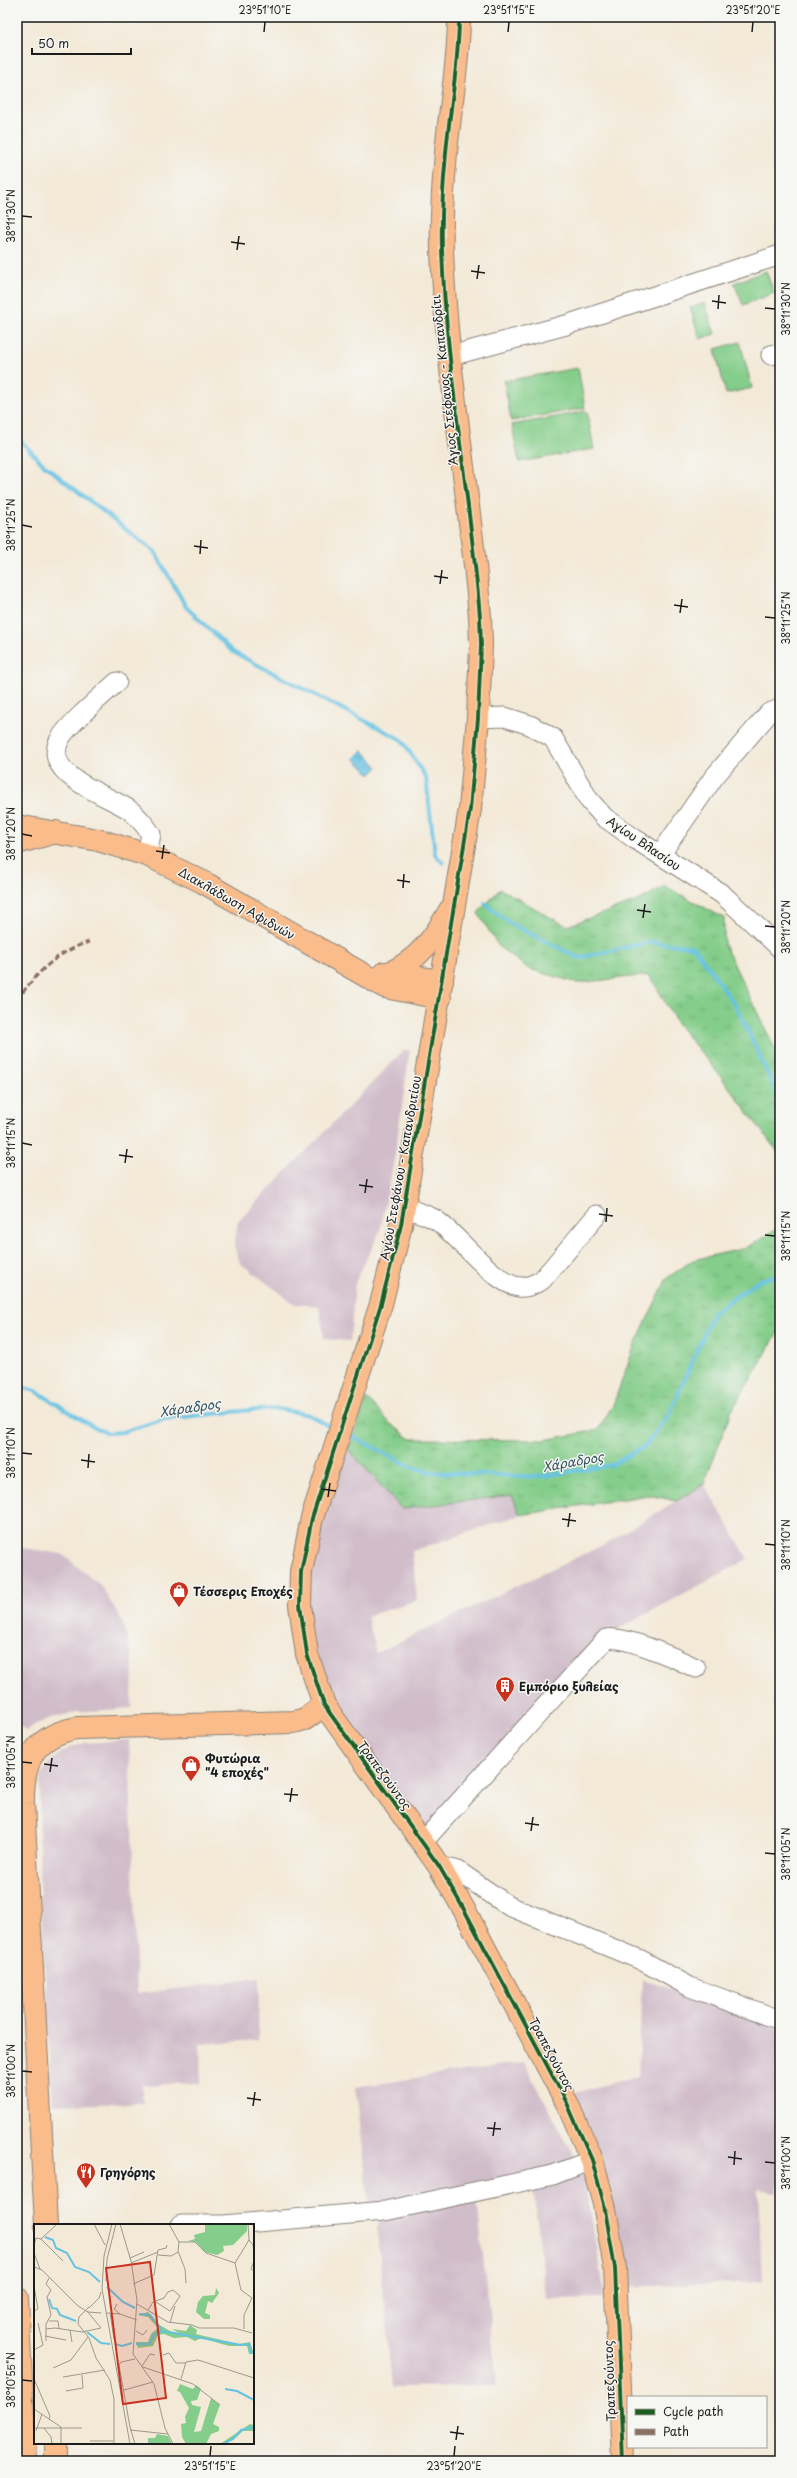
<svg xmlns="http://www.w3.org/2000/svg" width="797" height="2478" font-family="'Playpen Sans',sans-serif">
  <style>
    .industrial { fill: #d1bdca }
    .grass { fill: url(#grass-tufts); stroke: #507453 }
    .green { fill: #84cd8a; stroke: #507453 }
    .water { fill: url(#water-waves); stroke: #406f80 }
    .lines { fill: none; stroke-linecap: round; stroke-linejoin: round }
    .stream { stroke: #65c2e3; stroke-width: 4 }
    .minor-casing { stroke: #88827a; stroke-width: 21 }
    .major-casing { stroke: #88827a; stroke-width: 24 }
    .highway-casing { stroke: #88827a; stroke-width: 24 }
    .minor { stroke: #fff; stroke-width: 19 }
    .major { stroke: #fabc8b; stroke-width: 22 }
    .highway { stroke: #fabc8b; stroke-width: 22 }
    .quiet { stroke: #8d6e63; stroke-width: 3; stroke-dasharray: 6 3; stroke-linecap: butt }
    .cycleway-casing { stroke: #f6f6f2; stroke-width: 6 }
    .cycleway { stroke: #1b5e20; stroke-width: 4 }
    .ticks { fill: none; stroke: #1c1c1c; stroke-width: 1.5 }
    .labels { text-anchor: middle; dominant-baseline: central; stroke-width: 3; stroke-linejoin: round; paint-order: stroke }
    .street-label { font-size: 12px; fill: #1c1c1c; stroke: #f6f6f2 }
    .poi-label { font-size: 12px; font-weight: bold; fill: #1c1c1c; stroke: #f6f6f2; text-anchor: start }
    .water-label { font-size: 13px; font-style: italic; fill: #365662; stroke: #f6f6f2 }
    .inset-river { fill: none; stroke: #65c2e3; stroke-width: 2 }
    .inset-road { fill: none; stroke: #9d978c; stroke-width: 1 }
    .view { fill: #c8321e; fill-opacity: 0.15; stroke: #c8321e; stroke-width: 2 }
    .inset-edge { fill: none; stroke: #1c1c1c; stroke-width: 2 }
    .neatline { fill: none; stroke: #1c1c1c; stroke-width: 1.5 }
    .ticks-label { font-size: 10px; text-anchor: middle; fill: #1c1c1c }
  </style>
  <defs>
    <pattern id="grass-tufts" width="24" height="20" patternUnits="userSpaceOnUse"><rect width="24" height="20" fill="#84cd8a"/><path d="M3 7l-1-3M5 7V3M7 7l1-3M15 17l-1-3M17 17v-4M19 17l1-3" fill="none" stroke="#71af76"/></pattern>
    <pattern id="water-waves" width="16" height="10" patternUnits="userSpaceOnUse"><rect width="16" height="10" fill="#65c2e3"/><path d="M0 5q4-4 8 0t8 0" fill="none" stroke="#57a6c2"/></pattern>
  </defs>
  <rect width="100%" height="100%" fill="#f6f6f2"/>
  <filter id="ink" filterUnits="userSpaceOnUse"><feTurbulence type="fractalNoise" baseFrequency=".025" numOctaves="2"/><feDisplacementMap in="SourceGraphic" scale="8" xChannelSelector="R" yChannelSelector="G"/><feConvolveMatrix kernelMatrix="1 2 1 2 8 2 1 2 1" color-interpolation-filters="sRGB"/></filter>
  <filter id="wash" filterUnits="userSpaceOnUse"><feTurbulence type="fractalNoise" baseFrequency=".012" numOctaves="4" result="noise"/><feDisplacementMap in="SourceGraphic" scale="16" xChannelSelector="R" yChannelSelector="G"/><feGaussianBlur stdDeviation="0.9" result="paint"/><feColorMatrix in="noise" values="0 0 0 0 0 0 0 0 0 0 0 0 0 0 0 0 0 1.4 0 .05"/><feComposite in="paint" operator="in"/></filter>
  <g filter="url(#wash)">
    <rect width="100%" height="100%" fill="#f3e9d7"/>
    <g class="industrial">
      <path d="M404,1050h6l-15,105 -15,76 -25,52 -5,58 -26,-2 -5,-33 -24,-2 -55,-41 -6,-17 4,-25z"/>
      <path d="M348,1449l54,60 110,-14 8,20 -108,36 5,49 -50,16 9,37 229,-109 99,-60 44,75 -148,80 -177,196 -91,-125 -27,-97 12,-92z"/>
      <path d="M17,1547l45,7 38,31 23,37 10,41 -1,45 -55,4 -26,6 -17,7 -8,6 -9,-6z"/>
      <path d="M129,1740l8,254 122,-16 -1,62 -58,4 1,39 -59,2 1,18 -90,2 -14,-223 1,-106 12,-17 17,-11 16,-5z"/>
      <path d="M642,1979l138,49v153l-4,11 -18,-3 4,93 -138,5 -54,-193 68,-18z"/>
      <path d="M524,2062l51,95 -1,5 -102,23 -103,19 -13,-117z"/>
      <path d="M576,2175l6,1 4,6 18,116 -58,1 -13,-113z"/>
      <path d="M477,2200l20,186 -105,1 -15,-159 6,-10z"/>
    </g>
    <g class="grass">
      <path d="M665,886l59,32v26l56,115v96l-58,-77 -43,-52 -30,-51 -72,8 -48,-14 -30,-22 -21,-34 22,-24c23,11 44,26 67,37l73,-26z"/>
      <path d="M780,1227v102l-49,83 -27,72 -28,17 -27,-6 -129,20 -8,-20 -110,14 -54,-60 19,-50 24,25 20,15 133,1 54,-10 15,-25 23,-63 31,-64 26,-18 53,-12z"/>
    </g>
    <g class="green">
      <path d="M766,271l8,22 -31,12 -9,-22z"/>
      <path d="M705,303l10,31 -15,5 -10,-31z"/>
      <path d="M740,342l12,46 -26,6 -11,-45z"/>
      <path d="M578,368l7,40 -74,13 -7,-40z"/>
      <path d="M587,411l7,38 -75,13 -7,-37z"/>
    </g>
    <path class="water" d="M362,750l16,17 -8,8 -16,-17z"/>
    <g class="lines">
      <g class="stream">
        <path d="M17,437l27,28 111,87 31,55 47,45 169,88 24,38 9,76 8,9"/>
        <path d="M485,903l24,20 70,35 71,-16 44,5 43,61 43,92"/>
        <path d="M17,1386l19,5 59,37 13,5 14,-1 43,-13 86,-9 29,-1 29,6 19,10"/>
        <path d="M352,1436l59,31 20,5 106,5 74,-12 34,-19 24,-31 44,-102 45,-32 22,-7"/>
      </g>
    </g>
  </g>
  <g filter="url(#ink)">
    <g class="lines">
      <defs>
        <g id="minor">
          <path d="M771,355l9,-2"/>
          <path d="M450,356l116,-31 214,-70"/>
          <path d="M117,682c-13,12 -53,46 -58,59 -17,36 51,54 72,70 8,7 14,14 20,23l-4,21"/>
          <path d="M478,718l27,-1 25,8 23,13 36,62 15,17 31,22 87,55 58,54"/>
          <path d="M660,855l54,-78 55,-64 11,-4"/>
          <path d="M404,1208c11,3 22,6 32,12 22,15 57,63 83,67 9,1 15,-3 23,-7l55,-65"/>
          <path d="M422,1843l184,-204c18,-4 72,20 90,29"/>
          <path d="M439,1866l19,5 51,35 132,54 49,27 90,33"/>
          <path d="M181,2225h42l162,-14 168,-36 39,-15"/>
        </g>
        <g id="major">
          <path d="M459,17c0,46 -9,90 -13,136 -3,32 -5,64 -4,96 4,124 28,245 38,368l1,28 -3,73 -8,91 -69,416 -20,79 -69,214 -11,54 -1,33 7,49 17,51 115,161 27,47 101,190 25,57 12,44 11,64 8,193"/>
          <path d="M17,826l81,14 49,15 56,27 182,105 55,11"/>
          <path d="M384,973l58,8"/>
          <path d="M389,973c29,-12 46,-36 61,-63"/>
          <path d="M46,2225l-23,-421c-1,-42 10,-68 54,-76l217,-6 11,-3 19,-14"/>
          <path d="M56,2443v18"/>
        </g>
        <g id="highway">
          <path d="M17,843l39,-11"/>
          <path d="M17,2298l8,163"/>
        </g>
      </defs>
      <use href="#minor" class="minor-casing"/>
      <use href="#major" class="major-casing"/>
      <use href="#highway" class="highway-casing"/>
      <use href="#minor" class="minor"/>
      <use href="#major" class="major"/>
      <use href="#highway" class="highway"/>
      <g class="quiet">
        <path d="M17,1000c20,-27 39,-48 72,-58"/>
        <path d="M17,1162l4,10"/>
      </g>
      <defs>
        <path id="cycleway" d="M459,17c0,46 -9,90 -13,136 -3,32 -5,64 -4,96 4,124 28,245 38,368l1,28 -3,73 -8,91 -69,416 -20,79 -69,214 -11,54 -1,33 7,49 17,51 115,161 27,47 101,190 25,57 12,44 11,64 8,193"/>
      </defs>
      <use href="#cycleway" class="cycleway-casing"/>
      <use href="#cycleway" class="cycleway"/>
    </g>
  </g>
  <path class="ticks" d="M264,32l1,-10M508,32l1,-10M752,32l1,-10M22,216l10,1M231,242l14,2M237,250l2,-14M471,271l14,2M477,279l2,-14M712,301l14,2M765,308l10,1M718,309l1,-14M22,525l10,2M194,546l14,2M200,554l1,-14M434,576l14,2M440,584l2,-14M674,605l14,2M680,613l2,-14M765,617l10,1M22,834l10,2M156,851l14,2M162,859l2,-14M397,880l13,2M403,888l1,-14M637,910l14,2M643,918l2,-14M765,926l10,1M22,1143l10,2M119,1155l14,2M125,1163l2,-14M359,1185l14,2M365,1193l2,-14M599,1214l14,2M606,1222l1,-14M765,1235l10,1M22,1453l10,1M81,1460l14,2M88,1468l1,-14M322,1489l14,2M328,1497l2,-14M562,1519l14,2M568,1527l2,-14M765,1544l10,1M22,1762l10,1M44,1764l14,2M50,1772l2,-14M284,1794l14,1M290,1802l2,-14M525,1823l14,2M531,1831l2,-14M765,1853l10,1M22,2071l10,1M247,2098l14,2M253,2106l2,-14M487,2128l14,1M493,2136l2,-14M728,2157l14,2M765,2162l10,1M734,2165l1,-14M22,2380l10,1M450,2432l14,2M456,2440l2,-14M210,2456l1,-10M454,2456l1,-10"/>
  <defs>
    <symbol id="shop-pin" viewBox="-11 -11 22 30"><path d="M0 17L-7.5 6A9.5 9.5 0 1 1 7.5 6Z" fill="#c8321e" stroke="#f6f6f2"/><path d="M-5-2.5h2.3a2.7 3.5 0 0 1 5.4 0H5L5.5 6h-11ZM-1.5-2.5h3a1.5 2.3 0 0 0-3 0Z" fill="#fff"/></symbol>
    <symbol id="building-pin" viewBox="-11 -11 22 30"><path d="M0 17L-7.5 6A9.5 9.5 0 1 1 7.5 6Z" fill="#c8321e" stroke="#f6f6f2"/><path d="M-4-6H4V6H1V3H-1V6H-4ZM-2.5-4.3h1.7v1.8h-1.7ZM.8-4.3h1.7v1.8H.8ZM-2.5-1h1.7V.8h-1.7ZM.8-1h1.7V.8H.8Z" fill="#fff"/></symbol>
    <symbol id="restaurant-pin" viewBox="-11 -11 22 30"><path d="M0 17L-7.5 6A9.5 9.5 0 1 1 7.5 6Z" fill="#c8321e" stroke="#f6f6f2"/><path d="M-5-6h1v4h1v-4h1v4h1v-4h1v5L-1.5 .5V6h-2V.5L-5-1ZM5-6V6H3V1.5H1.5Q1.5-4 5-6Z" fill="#fff"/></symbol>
  </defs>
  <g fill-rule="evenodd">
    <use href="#shop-pin" x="168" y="1580" width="22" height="30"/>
    <use href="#building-pin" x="494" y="1675" width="22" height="30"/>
    <use href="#shop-pin" x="180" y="1754" width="22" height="30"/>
    <use href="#restaurant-pin" x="75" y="2161" width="22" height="30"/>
  </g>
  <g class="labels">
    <g class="street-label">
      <text transform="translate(444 380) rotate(-96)">Άγιος Στέφανος - Καπανδρίτι</text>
      <text transform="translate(644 843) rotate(34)">Αγίου Βλασίου</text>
      <text transform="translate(237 903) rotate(30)">Διακλάδωση Αφιδνών</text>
      <text transform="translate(400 1168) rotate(-80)">Αγίου Στεφάνου - Καπανδριτίου</text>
      <text transform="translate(385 1775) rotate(54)">Τραπεζούντος</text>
      <text transform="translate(552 2054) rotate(62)">Τραπεζούντος</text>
      <text transform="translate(609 2381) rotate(-92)">Τραπεζούντος</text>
    </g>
    <g class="poi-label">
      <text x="193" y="1591">Τέσσερις Εποχές</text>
      <text x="519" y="1686">Εμπόριο ξυλείας</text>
      <text x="205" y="1758">Φυτώρια<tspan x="205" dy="14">"4 εποχές"</tspan></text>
      <text x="100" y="2172">Γρηγόρης</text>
    </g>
    <g class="water-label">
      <text transform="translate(190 1407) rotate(-8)">Χάραδρος</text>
      <text transform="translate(573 1461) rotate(-10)">Χάραδρος</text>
    </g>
  </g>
  <g transform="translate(34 2224)">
    <rect width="220" height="220" fill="#f3e9d7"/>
    <path d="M171,0h42v7l-14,14 -10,1 1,5 -7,4 -12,-3 -9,-10 -8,-1 7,-2 -1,-4 11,-3zM182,64l3,5 -7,10 -4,-2 -3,12 5,2v4h-6l-8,-7 2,-10 5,-6 12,-1zM114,88l10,12 12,7 9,2 -7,-4 14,2 4,-6 7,5 -1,4 4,1 39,9 11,-2 4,12h-5l-2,-8h-18l-28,-8 -6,3 -8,-4 -13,1 -10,-4 -6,1 -5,11 -15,2 -2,-6h12l3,-8 7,-6 -10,-11 -10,-2zM146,160l13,5 3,-4 5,4 -4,11 -6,1 1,4 9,2 -7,25 7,-1 10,-33 9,7 -7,19 6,3v4l-8,3 -5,10h-20l-4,-7 -1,-13 5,-1 -1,-6 4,-9 -9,-16 -3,-1zM216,200l4,1v6h-11l-10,9 -13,4z" fill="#84cd8a"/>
    <path d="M123,210l11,2 4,8h-24v-6h7z" fill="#84cd8a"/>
    <path class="inset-river" d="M11,13l8,3 3,8 11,5 8,14 14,5 11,10M73,63l16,15 12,6M15,75l3,9 5,1 3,6 16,6M105,90l11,1 12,15M53,108l14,11 9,1M81,120l7,2 10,-3M102,120h13l5,-9 8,-4 79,14 8,-1 2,8 3,1M191,165l12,2 17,9M189,220l10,-5 8,-9 13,-3"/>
    <path class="inset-road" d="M60,0l11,21M78,0l-8,32 -2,33 28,155M86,0l11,37 6,39 -4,54 21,30 11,44 8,16M135,0l10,18h16l11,11 29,10 6,27 11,8 -8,17v14M7,15l22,22M7,15l16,-15M215,16l4,5 1,11M145,18l-1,9 7,18 1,14M0,21l2,-7 5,1M0,29l6,16M124,31l13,1 7,-4M96,34l14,-6M220,37l-3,8 3,2M97,39l27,-11M201,39l14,-23 -1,-16M0,43l8,3 36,36 10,6 13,1M72,57l1,-22 9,-35M99,60l21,-9 4,-25 8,-2 1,-3M0,62l4,23 -4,2M83,80l-3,5 6,5M103,80l31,18 24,3 7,3h35l18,5M55,83l-10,10 -1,7 11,14 7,20 14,22 4,19v45M55,84l10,-10 2,-6M114,86l5,-8 11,-4 4,-6 5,-2 7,6 -10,15 -14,-9M73,89l13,1 17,6M76,89l4,26M15,97h9l1,8M136,99l5,-17M12,105l9,-1 27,4 19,-4 -14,-17M36,106l2,12M102,107l7,4 4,-5M11,112l21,4M12,117v-17l5,-9 -4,-18 4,-7 -5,-6 3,-6M0,126l9,-5 -5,-22M129,131l6,-2 7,10h10M101,135l-14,3 -2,3 11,62 5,17M108,142l8,-12 5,1M109,143l50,17 27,21M19,144l18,-8 17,-23M29,153l42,-7M0,155l16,37 -1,3M147,155l5,-17 12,-2 56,18M90,166l29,-8M32,167l17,-3 -1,-13M0,185l27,18v17M0,204h48M10,204l7,9 1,7M96,206l38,4M2,207l6,-17M56,217h23"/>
    <path class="view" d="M116,38l16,136 -43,6 -17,-136z"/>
    <rect width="220" height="220" class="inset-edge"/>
  </g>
  <rect width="797" height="2478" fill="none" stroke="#f6f6f2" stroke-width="44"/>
  <rect x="627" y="2396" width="140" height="52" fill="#f6f6f2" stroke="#9f9f9c"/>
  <rect x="635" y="2409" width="20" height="6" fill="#1b5e20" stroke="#9f9f9c"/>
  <text x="663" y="2416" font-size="12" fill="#1c1c1c">Cycle path</text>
  <rect x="635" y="2429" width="20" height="6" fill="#8d6e63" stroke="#9f9f9c"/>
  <text x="663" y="2436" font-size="12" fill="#1c1c1c">Path</text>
  <path d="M32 48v6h99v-6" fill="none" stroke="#1c1c1c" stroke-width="2"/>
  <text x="38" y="48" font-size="12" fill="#1c1c1c" stroke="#f6f6f2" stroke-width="3" paint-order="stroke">50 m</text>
  <rect x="22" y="22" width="753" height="2434" class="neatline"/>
  <g class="ticks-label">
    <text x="265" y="14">23°51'10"E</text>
    <text x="509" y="14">23°51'15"E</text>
    <text x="753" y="14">23°51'20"E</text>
    <text transform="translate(11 216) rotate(-90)" y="4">38°11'30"N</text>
    <text transform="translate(786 309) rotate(-90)" y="4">38°11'30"N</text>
    <text transform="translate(11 525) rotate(-90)" y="4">38°11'25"N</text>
    <text transform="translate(786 618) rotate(-90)" y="4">38°11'25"N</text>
    <text transform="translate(11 834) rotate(-90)" y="4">38°11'20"N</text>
    <text transform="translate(786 927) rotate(-90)" y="4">38°11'20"N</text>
    <text transform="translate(11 1143) rotate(-90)" y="4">38°11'15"N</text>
    <text transform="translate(786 1236) rotate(-90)" y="4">38°11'15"N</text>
    <text transform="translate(11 1453) rotate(-90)" y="4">38°11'10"N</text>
    <text transform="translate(786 1545) rotate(-90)" y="4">38°11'10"N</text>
    <text transform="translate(11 1762) rotate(-90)" y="4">38°11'05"N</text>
    <text transform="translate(786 1854) rotate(-90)" y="4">38°11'05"N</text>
    <text transform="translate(11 2071) rotate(-90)" y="4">38°11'00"N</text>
    <text transform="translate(786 2163) rotate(-90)" y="4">38°11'00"N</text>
    <text transform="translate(11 2380) rotate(-90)" y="4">38°10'55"N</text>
    <text x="210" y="2470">23°51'15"E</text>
    <text x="454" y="2470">23°51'20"E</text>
  </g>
</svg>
